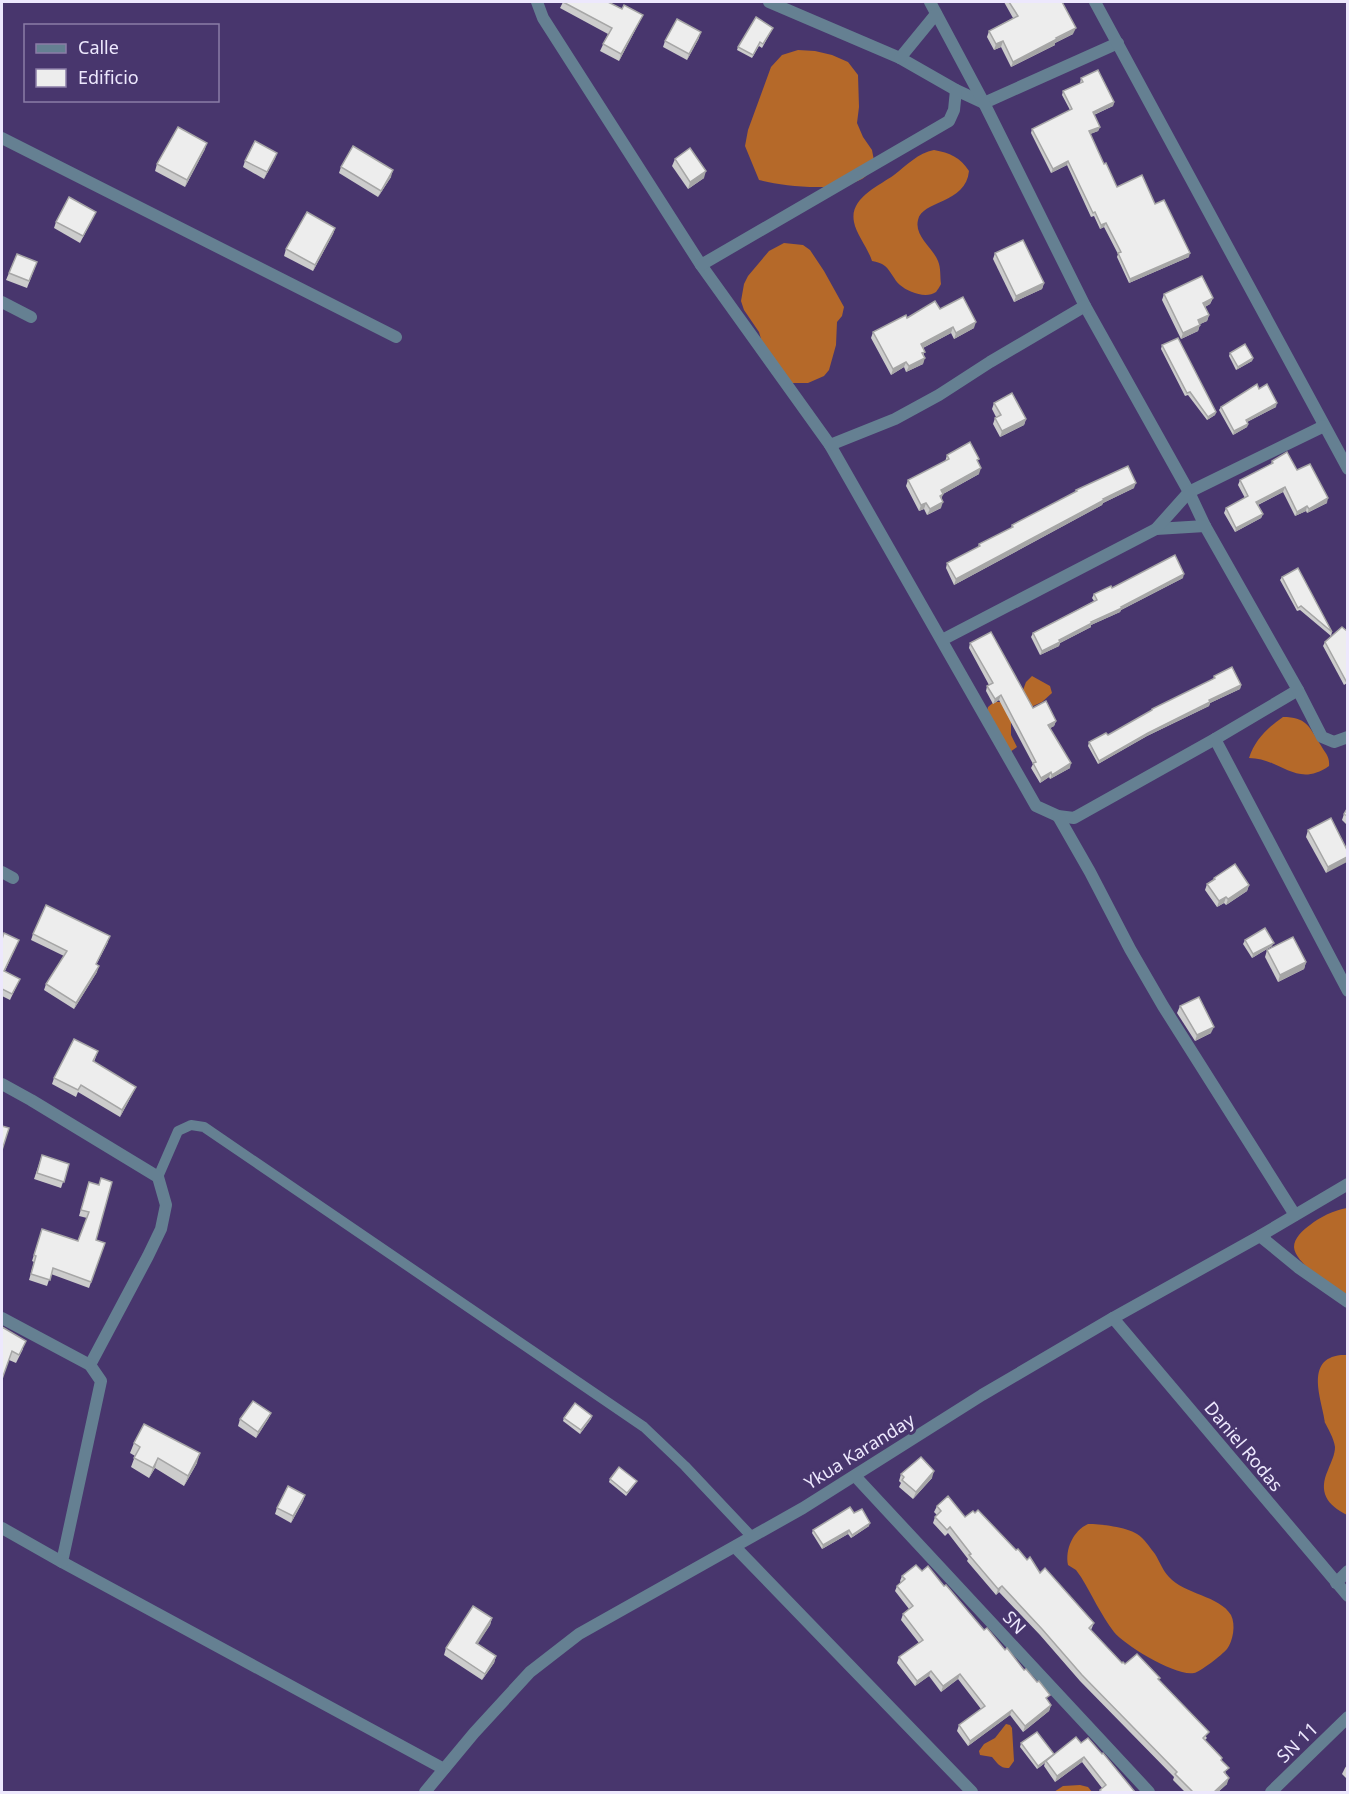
<svg xmlns="http://www.w3.org/2000/svg" width="1349" height="1794" font-family="'Noto Sans',sans-serif">
  <style>
    .forest { fill: #b56929 }
    .lines { fill: none; stroke-linecap: round; stroke-linejoin: round }
    .service { stroke: #658092; stroke-width: 10 }
    .minor { stroke: #658092; stroke-width: 12 }
    .tertiary { stroke: #658092; stroke-width: 12 }
    .wall { fill: #ccc }
    .shaded-wall { fill: #a6a6a6 }
    .building { fill: #ededed; stroke: #a6a6a6; stroke-width: 1.5 }
    .labels { text-anchor: middle; dominant-baseline: central; stroke-width: 6; stroke-linejoin: round; paint-order: stroke }
    .street-label { font-size: 18px; fill: #ede8fd; stroke: #48366d }
  </style>
  <rect width="100%" height="100%" fill="#48366d"/>
  <g class="forest">
    <path d="M798,50l17,1 17,4 16,7 10,13 1,32 -2,16 6,14 9,13 3,16c-4,4 -8,10 -13,13 -25,13 -76,8 -103,1l-14,-34 3,-16 23,-63 11,-12z"/>
    <path d="M934,150c16,3 26,7 35,21 -3,33 -47,29 -51,49 -4,16 15,28 20,41 3,7 2,16 3,23 -1,2 -4,7 -5,8 -10,7 -28,0 -36,-7 -6,-5 -9,-14 -15,-19 -4,-3 -8,-4 -13,-5 -4,-13 -16,-27 -18,-39 -5,-24 25,-36 40,-47 13,-10 24,-22 40,-25z"/>
    <path d="M784,243l19,2 7,5 14,21 20,36 -2,9 -5,6 -1,23 -7,25 -5,6 -16,7h-18l-26,-34 -5,-17 -15,-22 -3,-9 3,-17 4,-8 21,-25z"/>
    <path d="M1032,676l18,10 2,7 -10,9 -11,5 -20,16v12l6,12 -7,5 -23,-40 1,-5 6,-5h8l21,-12 3,-8z"/>
    <path d="M1283,717c23,0 26,9 37,27 5,9 10,12 9,22 -33,23 -48,-8 -80,-8 6,-18 18,-30 34,-41z"/>
    <path d="M1347,1208v90c-13,-10 -52,-34 -53,-51 0,-9 9,-17 16,-22 10,-8 24,-15 37,-17z"/>
    <path d="M1341,1355h7l-1,160c-20,-10 -29,-23 -19,-45 3,-8 7,-15 7,-23 -1,-8 -7,-19 -11,-26l1,1c-3,-22 -21,-63 16,-67z"/>
    <path d="M1088,1524c13,0 38,3 49,10 7,4 13,14 18,20 5,8 8,17 14,23 15,17 51,19 62,38 5,10 2,26 -4,34 -5,6 -27,23 -33,24 -17,4 -70,-28 -80,-41 -13,-17 -22,-37 -33,-55l-5,-7 -8,-5c-3,-16 5,-34 20,-41z"/>
    <path d="M1006,1724l4,1 2,3 2,33 -5,7c-8,1 -12,-5 -17,-11l-12,-2 -1,-4 5,-7 11,-6z"/>
    <path d="M1080,1785l8,2 4,5h-38l9,-6z"/>
  </g>
  <g class="lines">
    <path class="service" d="M158,1177l20,-46 13,-6 13,2 440,300 41,39 67,71"/>
    <g class="minor">
      <path d="M537,2l6,16 158,247 129,180 206,361 22,10 16,2 141,-79 83,-49"/>
      <path d="M769,2l131,56 56,32 28,13 134,-60"/>
      <path d="M930,2l54,101 101,203 104,186 16,34 93,164 24,47 12,5 14,-5"/>
      <path d="M1095,2l253,467"/>
      <path d="M900,58l36,-44"/>
      <path d="M2,138l394,199"/>
      <path d="M701,265l248,-144 5,-11 2,-20"/>
      <path d="M2,302l29,15"/>
      <path d="M830,445l65,-26 44,-24 51,-33 95,-56"/>
      <path d="M1156,529l49,-3"/>
      <path d="M942,640l214,-111 33,-37 135,-66"/>
      <path d="M1215,739l133,252"/>
      <path d="M1058,816l32,56 40,77 33,57 132,209"/>
      <path d="M2,872l11,6"/>
      <path d="M2,1084l29,16 127,77 8,28 -5,24 -13,27 -58,109"/>
      <path d="M1260,1236l39,32 49,34"/>
      <path d="M2,1318l88,47 11,16 -39,181 382,207"/>
      <path d="M1113,1318l235,278"/>
      <path d="M855,1476l294,316"/>
      <path d="M2,1528l60,34"/>
      <path d="M735,1547l237,245"/>
      <path d="M1336,1583l12,-12"/>
      <path d="M1271,1792l77,-75"/>
    </g>
    <path class="tertiary" d="M425,1792l49,-59 56,-61 49,-38 224,-126 179,-113 131,-77 147,-82 88,-52"/>
  </g>
  <g class="wall">
    <path d="M563,2l59,7 18,12 -21,40 -19,-10 8,-17 -48,-26z"/>
    <path d="M1004,2h58l11,32 -18,9v2l-44,22 -10,-20 -7,3 -7,-13 2,-6 24,-13z"/>
    <path d="M773,28l-11,20 -3,-2 -7,12 -15,-8 1,-3z"/>
    <path d="M699,38l-12,22 -24,-13 2,-6z"/>
    <path d="M1081,78l33,24 -1,4 -19,9 6,12 -2,4 -8,3 14,30 13,23 38,17 34,53 -60,26 -12,-26 1,-3 -14,-27 -4,2 -6,-13 -3,1 -24,-52 -16,8 -20,-40 1,-4 38,-19 -8,-15 1,-4 17,-8z"/>
    <path d="M205,149l-20,38 -30,-16 2,-7z"/>
    <path d="M277,153l-13,26 -21,-12 2,-6z"/>
    <path d="M675,159l29,19 -16,11 -16,-23z"/>
    <path d="M341,167l50,10 -13,20 -39,-24z"/>
    <path d="M93,218l-13,25 -26,-15 2,-6z"/>
    <path d="M335,228l-2,6 -20,37 -29,-15 2,-7z"/>
    <path d="M995,253l49,30 -2,6 -28,13 -21,-43z"/>
    <path d="M17,254l20,8 -10,26 -21,-8z"/>
    <path d="M1164,294l49,4 -3,6 -5,3 4,8 -2,6 -7,3 -2,7 -17,8 -19,-39z"/>
    <path d="M940,309l34,19 -20,11 -3,-6 -28,15 1,8 -1,8 -17,8 -2,-5 -13,8 -20,-37 2,-6 34,-14z"/>
    <path d="M1162,345l54,67 -1,3 -8,5 -19,-25 -3,1 -24,-47z"/>
    <path d="M1230,353l23,5 -1,3 -16,9 -7,-14z"/>
    <path d="M1259,389l17,18 -29,15 1,2 -1,3 -14,8 -14,-25 2,-3z"/>
    <path d="M994,403l32,16 -2,6 -24,12 -7,-13 2,-6 1,-1 -4,-8z"/>
    <path d="M947,455l31,7 1,12 -36,20 -2,5v9l-14,7 -3,-6 -5,2 -13,-25 2,-6 37,-18z"/>
    <path d="M1272,461l25,9 30,33 -20,10 -1,-2 -11,5 -12,-24 -25,13 5,9 -2,4 -26,14 -11,-19 2,-5 19,-10 -7,-13 2,-5 31,-16z"/>
    <path d="M1134,488l-31,15 -1,2 -148,80 -8,-17 1,-5 31,-16 1,-3 32,-16 1,-3 63,-33 1,-2z"/>
    <path d="M1282,577l50,55 -1,4 -31,-26 -3,1 -17,-31z"/>
    <path d="M1183,578l-62,32 -1,2 -29,13v2l-31,16 -1,3 -19,9 -9,-18 2,-4 61,-32 -2,-3 2,-4 18,-6z"/>
    <path d="M1347,631v52l-3,2 -21,-39 2,-4z"/>
    <path d="M970,643l63,65 23,13 -2,5 -4,2 20,40 -20,11 -1,-2 -9,6 -9,-15 2,-4 -34,-64 -6,4 -7,-13 1,-5 2,-1 -20,-37z"/>
    <path d="M1214,676l27,9 -1,4 -30,14 -1,3 -62,30 -49,28 -10,-18 1,-4 19,-7 43,-24 1,-2 61,-29z"/>
    <path d="M1347,809v16l-5,-5 2,-6z"/>
    <path d="M1308,830l39,20 -21,23 -20,-36z"/>
    <path d="M1214,878l35,7 -2,6 -21,14 -2,-2 -7,4 -12,-17 2,-6 6,-3z"/>
    <path d="M33,934l75,8 -12,23 1,7 -23,37 -30,-19 2,-6 18,-28 -33,-16z"/>
    <path d="M2,939l17,1 -14,31 15,8 -10,21 -8,-4z"/>
    <path d="M1245,940l27,6 -20,12 -9,-14z"/>
    <path d="M1267,950l39,12 -2,7 -26,13 -13,-25z"/>
    <path d="M1180,1006l31,27 -16,8 -18,-28z"/>
    <path d="M98,1051l-4,11 39,31 -13,24 -42,-25 -2,5 -24,-13 2,-6z"/>
    <path d="M42,1155l27,9 -8,24 -27,-9z"/>
    <path d="M89,1182l7,58 9,3 -16,45 -38,-14 -4,12 -18,-6 5,-18 -2,-1 10,-32 36,12 9,-23 -8,-2z"/>
    <path d="M2,1327l21,22 -7,14 -7,-3z"/>
    <path d="M271,1413l-3,6 -12,19 -18,-12 2,-7z"/>
    <path d="M592,1416l-1,3 -11,15 -17,-13 1,-3z"/>
    <path d="M134,1443l63,20 -13,23 -29,-18 -6,10 -18,-11 4,-11 -5,-3z"/>
    <path d="M901,1474l31,4 -19,21 -14,-12 2,-4 -2,-2z"/>
    <path d="M610,1479l25,5 -9,12 -17,-14z"/>
    <path d="M305,1495l-2,6 -12,22 -16,-9 2,-6z"/>
    <path d="M937,1506l28,11 51,33 78,73 -3,7 31,33 38,15 -1,2 48,58 -2,2 17,18v3l4,13v1l1,9 -9,8h-33l-12,-12 1,-3 -94,-96 -40,-46 -41,-43 -3,3 -29,-34 1,-2 -20,-26 -3,3 -12,-13 2,-6 2,-2 -3,-3z"/>
    <path d="M854,1513l15,13 -18,12 -3,-4 -26,15 -10,-16 1,-3z"/>
    <path d="M922,1571l22,15 40,44 21,20 46,55 -2,6 -26,21 -13,-17 -42,31 -11,-15 2,-6 22,-16 -23,-30 -17,13 -12,-16 -14,10 -18,-23 2,-6 20,-14 -18,-23 2,-6 6,-5 -14,-18 2,-5 4,-3 -1,-2 2,-5z"/>
    <path d="M492,1618l-2,7 -13,19 19,12 -2,7 -12,17 -38,-25 2,-7z"/>
    <path d="M1021,1743l32,12 28,-12 54,49h-36l1,-2 2,-2 -20,-26 -27,20 -11,-16 1,-3 -8,6 -17,-22z"/>
    <path d="M1347,1765v14l-5,-5 3,-6z"/>
  </g>
  <g class="shaded-wall">
    <path d="M643,15l-3,6 -21,40 2,-7z"/>
    <path d="M1076,28l-3,6 -18,9v2l-44,22 2,-5z"/>
    <path d="M701,32l-2,6 -12,22 2,-6z"/>
    <path d="M1003,41l-2,6 -7,3 2,-6z"/>
    <path d="M1114,102l-1,4 -22,10 2,-4z"/>
    <path d="M1100,127l-2,4 -10,4 1,-4z"/>
    <path d="M207,143l-2,6 -20,38 2,-7z"/>
    <path d="M277,153l-2,6 -11,20 3,-7z"/>
    <path d="M1068,161l-1,4 -16,8 2,-4z"/>
    <path d="M393,170l-2,7 -13,20 3,-6z"/>
    <path d="M706,171l-2,7 -16,11 2,-7z"/>
    <path d="M1106,223l-2,4 -4,2 1,-4z"/>
    <path d="M335,228l-2,6 -20,37 2,-6z"/>
    <path d="M1190,253l-1,4 -60,26 1,-4z"/>
    <path d="M1044,283l-2,6 -28,13 2,-6z"/>
    <path d="M1213,298l-3,6 -9,5 2,-6z"/>
    <path d="M1209,315l-2,6 -11,5 2,-6z"/>
    <path d="M976,322l-2,6 -20,11 2,-6z"/>
    <path d="M1200,325l-2,6 -17,8 2,-6z"/>
    <path d="M953,327l-2,6 -32,17 2,-6z"/>
    <path d="M925,358l-2,6 -17,8 3,-6z"/>
    <path d="M1253,358l-1,3 -16,9 2,-3z"/>
    <path d="M906,362l-2,5 -13,8 2,-6z"/>
    <path d="M1277,403l-1,4 -31,16 1,-3z"/>
    <path d="M1216,412l-1,3 -8,5 1,-3z"/>
    <path d="M1026,419l-2,6 -24,12 2,-6z"/>
    <path d="M1248,424l-1,3 -14,8 1,-4z"/>
    <path d="M981,468l-2,6 -36,20 -2,6 -3,2 3,-12z"/>
    <path d="M1136,483l-2,5 -31,15 -1,2 -148,80 2,-6 147,-80z"/>
    <path d="M1285,487l-2,5 -28,14 1,-4z"/>
    <path d="M1328,498l-1,5 -20,10 2,-4z"/>
    <path d="M943,502l-2,6 -14,7 3,-6z"/>
    <path d="M926,503l-2,6 -5,2 2,-6z"/>
    <path d="M1307,506l-1,5 -11,5 2,-4z"/>
    <path d="M1263,514l-2,4 -26,14 1,-4z"/>
    <path d="M1184,574l-1,4 -62,32 -1,2 -29,13v2l-31,16 -1,3 -19,9 2,-4 17,-11z"/>
    <path d="M1241,685l-1,4 -30,14 -1,3 -62,30 -49,28 1,-3 49,-28 61,-33z"/>
    <path d="M1001,695l-2,5 -6,4 2,-5z"/>
    <path d="M1056,721l-2,5 -7,4 1,-5z"/>
    <path d="M1071,763l-1,5 -20,11 2,-4z"/>
    <path d="M1051,772l-2,5 -9,6 1,-5z"/>
    <path d="M1347,857v5l-21,11 2,-6z"/>
    <path d="M1249,885l-2,6 -21,14 2,-6z"/>
    <path d="M1226,897l-2,6 -7,4 2,-6z"/>
    <path d="M1274,943l-2,3 -20,12 1,-4z"/>
    <path d="M1306,962l-2,7 -26,13 2,-7z"/>
    <path d="M99,966l-2,6 -23,37 2,-6z"/>
    <path d="M1214,1027l-3,6 -16,8 2,-6z"/>
    <path d="M136,1087l-3,6 -13,24 2,-7z"/>
    <path d="M271,1413l-3,6 -12,19 2,-6z"/>
    <path d="M592,1416l-1,3 -11,15 1,-4z"/>
    <path d="M200,1453l-3,10 -13,23 4,-10z"/>
    <path d="M158,1458l-3,10 -6,10 4,-10z"/>
    <path d="M934,1471l-2,7 -19,21 3,-7z"/>
    <path d="M305,1495l-2,6 -12,22 2,-7z"/>
    <path d="M870,1523l-1,3 -18,12 1,-3z"/>
    <path d="M849,1530l-1,4 -26,15 1,-4z"/>
    <path d="M1002,1586l-3,6 -3,3 2,-6z"/>
    <path d="M492,1618l-2,7 -16,25 2,-7z"/>
    <path d="M496,1656l-2,7 -12,17 3,-6z"/>
    <path d="M931,1671l-2,5 -14,10 2,-5z"/>
    <path d="M960,1674l-2,5 -17,13 2,-6z"/>
    <path d="M1051,1705l-2,6 -26,21 2,-6z"/>
    <path d="M1012,1710l-2,5 -42,31 2,-5z"/>
    <path d="M1054,1754l-8,7 -1,2 -8,6 1,-3z"/>
    <path d="M1084,1757l-2,5 -27,20 2,-6z"/>
    <path d="M1229,1778l-2,6 -9,8h-4z"/>
  </g>
  <g class="building">
    <path d="M563,2h45l14,7 2,-4 19,10 -22,39 -18,-10 9,-16z"/>
    <path d="M1009,2h53l14,26 -20,10 1,1 -44,23 -10,-21 -7,3 -7,-13 29,-15z"/>
    <path d="M756,17l17,11 -10,16 -3,-2 -7,13 -15,-8z"/>
    <path d="M677,19l24,13 -12,22 -24,-13z"/>
    <path d="M1098,70l16,32 -21,10 7,15 -11,4 15,33 2,-1 11,24 25,-12 13,29 9,-4 26,53 -60,26 -12,-26 3,-1 -15,-29 -5,2 -6,-13 -2,1 -25,-52 -15,8 -21,-40 40,-20 -9,-18 20,-9 -2,-4z"/>
    <path d="M178,127l29,16 -20,37 -30,-16z"/>
    <path d="M255,141l22,12 -10,19 -22,-11z"/>
    <path d="M353,146l40,24 -12,21 -40,-24z"/>
    <path d="M690,148l16,23 -16,11 -15,-23z"/>
    <path d="M69,197l27,15 -13,24 -27,-14z"/>
    <path d="M307,212l28,16 -20,37 -29,-16z"/>
    <path d="M1023,240l21,43 -28,13 -21,-43z"/>
    <path d="M17,254l20,8 -8,19 -20,-8z"/>
    <path d="M1202,276l11,22 -10,5 6,12 -11,5 2,5 -17,8 -19,-39z"/>
    <path d="M963,297l13,25 -20,11 -3,-6 -32,17 4,8 -3,1 3,5 -16,8 -3,-4 -13,7 -20,-37 33,-17 1,3 28,-17 5,8z"/>
    <path d="M1178,338l38,74 -8,5 -18,-25 -3,1 -25,-48z"/>
    <path d="M1245,344l8,14 -15,9 -8,-14z"/>
    <path d="M1257,384l2,5 8,-5 10,19 -31,17 2,4 -14,7 -13,-24z"/>
    <path d="M1012,393l14,26 -24,12 -7,-13 6,-3 -7,-12z"/>
    <path d="M970,442l9,17 -2,1 4,8 -40,22 2,4 -3,2 3,6 -13,7 -4,-6 -5,2 -13,-25 41,-21 -2,-4z"/>
    <path d="M1287,452l10,18 13,-6 18,34 -19,11 -2,-3 -10,6 -12,-25 -29,15 7,12 -27,14 -10,-20 22,-12 -8,-16 33,-17 -1,-2z"/>
    <path d="M1128,466l8,17 -33,16 1,1 -148,79 -9,-16 33,-17 -1,-2 34,-17 -1,-2 65,-34 -1,-1z"/>
    <path d="M1175,555l9,19 -63,33 1,1 -31,14 1,1 -33,17 1,2 -18,9 -9,-18 64,-33 -3,-6 17,-8 1,2z"/>
    <path d="M1298,568l34,64 -31,-26 -3,2 -16,-31z"/>
    <path d="M1342,627l5,4v49l-1,1 -21,-39z"/>
    <path d="M991,632l42,76 13,-7 10,20 -8,4 23,38 -19,12 -1,-3 -10,6 -8,-15 3,-1 -35,-67 -6,4 -8,-13 6,-3 -23,-40z"/>
    <path d="M1232,667l9,18 -32,15 1,2 -62,31 -49,28 -10,-19 17,-9 2,2 44,-25v-1l63,-31 -1,-2z"/>
    <path d="M1347,809v7l-3,-2z"/>
    <path d="M1331,818l16,32v7l-19,10 -20,-37z"/>
    <path d="M1235,864l14,21 -21,14 -2,-2 -7,4 -12,-17 8,-5 -1,-1z"/>
    <path d="M46,905l64,31 -14,28 3,2 -23,37 -30,-19 21,-33 -34,-17z"/>
    <path d="M1265,928l9,15 -21,11 -8,-14z"/>
    <path d="M4,933l15,7 -15,31 16,8 -8,15 -10,-5v-50z"/>
    <path d="M1293,937l13,25 -26,13 -13,-25z"/>
    <path d="M1199,997l15,30 -17,8 -17,-29z"/>
    <path d="M74,1039l24,12 -5,10 43,26 -14,23 -41,-25 -3,5 -24,-12z"/>
    <path d="M2,1126l7,2 -7,22z"/>
    <path d="M42,1155l27,9 -5,18 -27,-9z"/>
    <path d="M101,1178l11,4 -16,58 9,3 -14,39 -38,-14 -3,12 -19,-6 5,-18 -2,-1 8,-26 36,12 11,-29 -8,-2 8,-28 10,3z"/>
    <path d="M2,1327l24,14 -7,14 -7,-4 -10,28z"/>
    <path d="M253,1401l18,12 -13,19 -18,-13z"/>
    <path d="M575,1403l17,13 -11,14 -17,-12z"/>
    <path d="M144,1424l56,29 -12,23 -30,-18 -5,10 -19,-10 6,-11 -6,-4z"/>
    <path d="M921,1457l13,14 -18,21 -14,-12 2,-3 -3,-3z"/>
    <path d="M619,1467l18,14 -10,12 -17,-14z"/>
    <path d="M288,1486l17,9 -12,21 -16,-8z"/>
    <path d="M948,1496l17,21 8,-6 2,2 3,-3 38,40 2,-1 9,11 3,-3 10,16 5,-5 49,55 -5,5 33,35 1,-1 2,2 12,-10 23,24 -2,1 51,53 -6,6 19,20 -1,2 8,8 -5,4 5,6 -15,14h-21l-18,-18 2,-2 -95,-97 -40,-46 -40,-43 -4,3 -29,-34 2,-1 -21,-27 -3,3 -12,-13 6,-6 -4,-5z"/>
    <path d="M850,1507l4,6 8,-4 8,14 -18,12 -3,-5 -26,15 -10,-15z"/>
    <path d="M916,1565l6,6 6,-5 16,20 2,-1 38,45 3,-2 18,22 2,-2 17,22 2,-1 11,13 2,-1 11,14 -4,3 5,7 -26,21 -13,-16 -42,31 -11,-16 26,-19 -25,-32 -17,12 -12,-15 -14,10 -18,-24 24,-17 -20,-26 10,-8 -16,-20 8,-7 -3,-3z"/>
    <path d="M473,1606l19,12 -16,25 20,13 -11,18 -39,-26z"/>
    <path d="M1037,1732l17,22 -16,12 -17,-23z"/>
    <path d="M1076,1737l5,6 7,-5 14,16 1,-1 32,39h-33l-2,-2 6,-5 -22,-28 -27,19 -11,-15z"/>
  </g>
  <g class="labels">
    <g class="street-label">
      <text transform="translate(1244 1446) rotate(50)">Daniel Rodas</text>
      <text transform="translate(859 1451) rotate(-32)">Ykua Karanday</text>
      <text transform="translate(1015 1622) rotate(47)">SN</text>
      <text transform="translate(1297 1742) rotate(-44)">SN 11</text>
    </g>
  </g>
  <rect width="1349" height="1794" fill="none" stroke="#ede8fd" stroke-width="6"/>
  <rect x="24" y="24" width="195" height="78" fill="#48366d" stroke="#8a7da7" stroke-width="1.5"/>
  <rect x="36" y="44" width="30" height="9" fill="#658092" stroke="#8a7da7" stroke-width="1.5"/>
  <text x="78" y="54" font-size="18" fill="#ede8fd">Calle</text>
  <rect x="36" y="69" width="30" height="18" fill="#ededed" stroke="#8a7da7" stroke-width="1.5"/>
  <text x="78" y="84" font-size="18" fill="#ede8fd">Edificio</text>
</svg>
